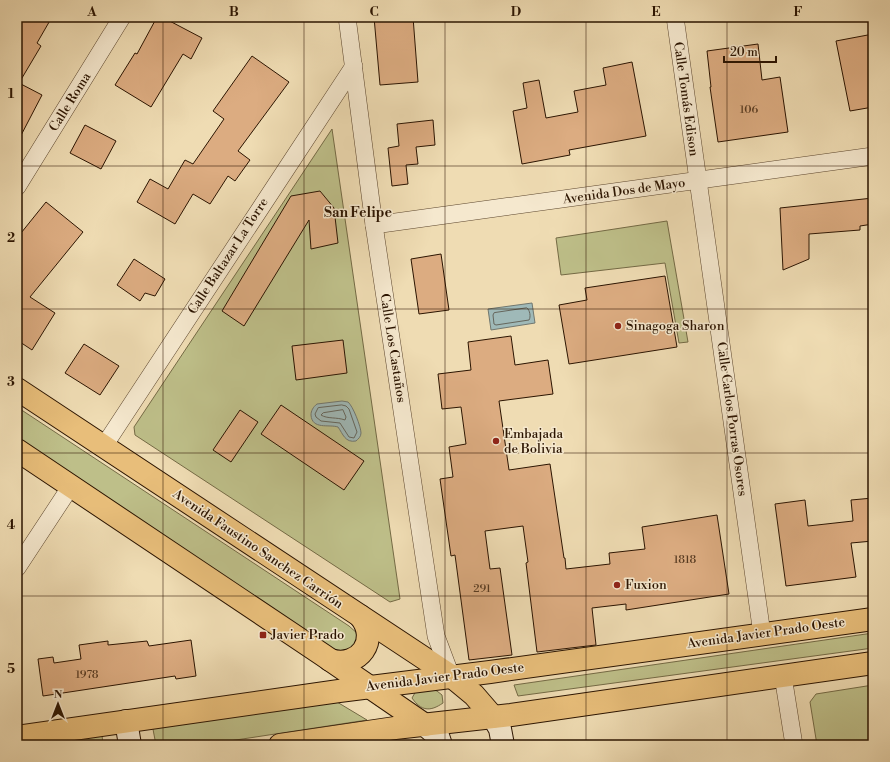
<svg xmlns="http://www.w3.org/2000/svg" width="890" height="762" font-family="'Libre Bodoni',serif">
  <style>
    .green { fill: #bebf89; stroke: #746a45 }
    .water { fill: #9fb9b8; stroke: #71776f }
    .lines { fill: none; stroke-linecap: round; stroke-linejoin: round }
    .shore { stroke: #65665c; stroke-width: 1 }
    .building { fill: #dcac81; stroke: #2b1401 }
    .street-casing { stroke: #5c462e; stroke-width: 18 }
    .secondary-casing { stroke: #2b1401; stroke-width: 24 }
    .primary-casing { stroke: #2b1401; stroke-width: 24 }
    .street { stroke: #f5e8ce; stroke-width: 17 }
    .secondary { stroke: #f5e8ce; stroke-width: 22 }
    .primary { stroke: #e8be7a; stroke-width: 22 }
    .grid { fill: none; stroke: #2b1401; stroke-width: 1; stroke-opacity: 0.55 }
    .poi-dot { fill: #8f2418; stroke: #f5e8ce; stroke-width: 1.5 }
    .labels { text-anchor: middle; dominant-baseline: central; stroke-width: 3; stroke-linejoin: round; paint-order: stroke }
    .number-label { font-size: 11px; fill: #573a21 }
    .street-label { font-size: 13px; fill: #2b1401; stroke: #f5e8ce }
    .poi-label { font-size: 13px; fill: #2b1401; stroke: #f5e8ce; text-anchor: start }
    .neighbourhood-label { font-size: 14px; font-weight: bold; fill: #2b1401; stroke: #f5e8ce }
    .neatline { fill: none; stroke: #2b1401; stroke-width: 1.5 }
    .grid-label { font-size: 13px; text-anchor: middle; font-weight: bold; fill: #2b1401 }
  </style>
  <rect width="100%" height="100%" fill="#efdcb3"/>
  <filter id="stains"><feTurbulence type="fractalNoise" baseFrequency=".005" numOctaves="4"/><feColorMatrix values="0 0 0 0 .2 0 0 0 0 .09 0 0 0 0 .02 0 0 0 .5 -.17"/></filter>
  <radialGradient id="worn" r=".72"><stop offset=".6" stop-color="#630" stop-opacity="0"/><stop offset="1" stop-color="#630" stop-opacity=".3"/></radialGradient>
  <g class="green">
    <path d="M332,129l68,470 -10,3 -255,-167 -1,-8z"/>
    <path d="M667,221l21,121 -9,1 -14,-80 -104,12 -5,-37z"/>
    <path d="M17,407l332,219 9,8v13l-21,5 -320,-214z"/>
    <path d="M873,633v15l-355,48 -4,-11z"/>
    <path d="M873,685v60h-56l-7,-43 6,-8z"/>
    <path d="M427,688l10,3 5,4 1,8c-13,9 -22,8 -31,-5l4,-7z"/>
    <path d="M337,702l30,18 -164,25h-47l-4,-21z"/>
    <path d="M102,735l1,10h-62z"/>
  </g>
  <g class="water">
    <path d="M532,303l3,20 -44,7 -3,-21z"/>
    <path d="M342,401l6,1c5,4 13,25 13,31 0,4 -3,6 -5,8 -11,2 -13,-7 -18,-14 -9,-3 -26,3 -27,-12 0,-4 2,-8 6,-11z"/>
  </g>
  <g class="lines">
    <g class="shore">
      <path d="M527,308c3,2 4,9 2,12l-33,5 -2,-1 -1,-9 1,-2z"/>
      <path d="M342,405l4,1 3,3 8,23 -3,6 -5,-1 -9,-14 -19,-2 -5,-4 -1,-3 3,-6z"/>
      <path d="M343,410l3,7 -1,3c-8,-3 -18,-1 -24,-5l2,-2z"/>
    </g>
  </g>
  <g class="building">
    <path d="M17,17h35l-15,26 4,3 -22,37 23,12 -25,48z"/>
    <path d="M157,17h5l40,21 -11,21 -8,-5 -32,53 -36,-22 20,-32 2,1z"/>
    <path d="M374,17h39l5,65 -38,3z"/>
    <path d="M873,34v73l-23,4 -14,-70z"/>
    <path d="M758,44l4,36 18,-3 8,55 -70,10 -8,-55h1l-4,-36z"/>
    <path d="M252,56l37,26 -51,69 12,9 -15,21 -7,-5 -18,28 -17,-10 -18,30 -38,-22 13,-23 18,10 17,-29 8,4 31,-45 -11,-8z"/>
    <path d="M632,62l14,74 -77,14 1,5 -48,9 -9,-53 14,-3 -4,-25 16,-3 7,38 32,-6 -4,-21 32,-6 -3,-17z"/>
    <path d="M433,120l2,25 -19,2 2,17 -12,1 2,19 -16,2 -4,-38 11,-2 -2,-22z"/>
    <path d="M85,125l31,16 -15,28 -31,-16z"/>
    <path d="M320,191l14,17 4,35 -27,6 -2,-29 -65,106 -22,-15 69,-115z"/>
    <path d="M873,198v26l-13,2v4l-51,4v25l-26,11 -3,-62z"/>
    <path d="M46,202l37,30 -53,65 25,16 -23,37 -15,-10v-102z"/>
    <path d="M441,254l8,56 -30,4 -8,-55z"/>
    <path d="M134,259l31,20 -10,17 -10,-3 -5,8 -23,-16z"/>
    <path d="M665,276l12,71 -108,17 -10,-59 28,-5 -2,-12z"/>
    <path d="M511,336l4,29 33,-5 5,34 -54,7 10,69 41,-6 14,94h1l1,11 44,-5 -1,-11 36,-4 -3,-22 75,-12 12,79 -103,16v-6l-34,4 4,37 -59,7 -11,-89 2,-1 -5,-36 -38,5 5,38 10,-1 12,87 -43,5 -14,-105 -4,1 -11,-77 13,-2 -4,-30 17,-3 -5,-37 -19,2 -4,-35 33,-4 -3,-28z"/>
    <path d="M343,340l4,33 -51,7 -4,-34z"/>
    <path d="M84,344l35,22 -19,29 -35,-22z"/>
    <path d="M281,405l83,56 -20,29 -83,-56z"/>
    <path d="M240,410l18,12 -27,40 -18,-12z"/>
    <path d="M873,498v43l-22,2 5,34 -70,9 -11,-82 30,-4 3,26 45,-5 -2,-21z"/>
    <path d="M191,640l5,36 -20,3 -1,-3 -132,20 -5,-37 15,-2 1,6 27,-4 -2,-14 29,-4v4l39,-4 2,5z"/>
  </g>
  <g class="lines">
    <defs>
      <g id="street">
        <path d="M347,17l27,208 62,411 15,40"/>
        <path d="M675,17l87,617"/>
        <path d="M17,187l105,-170"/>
        <path d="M374,225l499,-69"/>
        <path d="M104,446l250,-380"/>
        <path d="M17,568l54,-82"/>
        <path d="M783,676l11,69"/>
      </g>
      <g id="secondary">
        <path d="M493,717l7,12 3,16"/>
        <path d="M126,721l4,24"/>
        <path d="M425,725l13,11 3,9"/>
      </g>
      <g id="primary">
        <path d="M17,389l434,287 23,19 19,22"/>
        <path d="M17,450l306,205 102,70"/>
        <path d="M330,660c29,9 50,-20 30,-44"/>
        <path d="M17,737l322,-46 151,-19 383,-53"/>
        <path d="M280,745l115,-17 116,-13 362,-52"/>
      </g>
    </defs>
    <use href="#street" class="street-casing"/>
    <use href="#secondary" class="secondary-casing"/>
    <use href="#primary" class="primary-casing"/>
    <use href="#street" class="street"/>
    <use href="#secondary" class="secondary"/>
    <use href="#primary" class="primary"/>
  </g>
  <path class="grid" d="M163,17v728M304,17v728M445,17v728M586,17v728M727,17v728M17,166h856M17,309h856M17,453h856M17,596h856"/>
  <g class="poi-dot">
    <circle cx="618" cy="326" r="4"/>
    <circle cx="496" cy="441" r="4"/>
    <circle cx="617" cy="585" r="4"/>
    <rect x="259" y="631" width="8" height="8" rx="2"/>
  </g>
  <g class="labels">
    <g class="number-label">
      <text x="749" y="110">106</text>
      <text x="685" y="560">1818</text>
      <text x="482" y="589">291</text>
      <text x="87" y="675">1978</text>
    </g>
    <g class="street-label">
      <text transform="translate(686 99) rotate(82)">Calle Tomás Edison</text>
      <text transform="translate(70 102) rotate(-58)">Calle Roma</text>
      <text transform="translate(624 191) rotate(-8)">Avenida Dos de Mayo</text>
      <text transform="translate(228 256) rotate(-57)">Calle Baltazar La Torre</text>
      <text transform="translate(393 348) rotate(81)">Calle Los Castaños</text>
      <text transform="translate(732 419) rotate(82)">Calle Carlos Porras Osores</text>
      <text transform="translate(258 549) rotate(34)">Avenida Faustino Sanchez Carrión</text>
      <text transform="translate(766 633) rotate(-8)">Avenida Javier Prado Oeste</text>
      <text transform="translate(445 677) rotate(-7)">Avenida Javier Prado Oeste</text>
    </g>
    <g class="poi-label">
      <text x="626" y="326">Sinagoga Sharon</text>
      <text x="504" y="434">Embajada<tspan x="504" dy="15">de Bolivia</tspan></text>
      <text x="625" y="585">Fuxion</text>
      <text x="271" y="635">Javier Prado</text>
    </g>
    <g class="neighbourhood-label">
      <text x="358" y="213">San Felipe</text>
    </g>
  </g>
  <rect width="890" height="762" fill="none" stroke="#efdcb3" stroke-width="44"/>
  <g transform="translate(58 704)" stroke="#f5e8ce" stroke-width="3" paint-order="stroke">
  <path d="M0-3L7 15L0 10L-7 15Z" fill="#2b1401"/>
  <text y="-6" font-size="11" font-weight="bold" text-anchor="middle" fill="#2b1401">N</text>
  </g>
  <path d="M724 56v6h52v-6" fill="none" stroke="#2b1401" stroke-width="2"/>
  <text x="730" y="56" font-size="12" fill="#2b1401" stroke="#f5e8ce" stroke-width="3" paint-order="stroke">20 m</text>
  <rect x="22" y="22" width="846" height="718" class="neatline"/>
  <g class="grid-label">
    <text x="92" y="16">A</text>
    <text x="234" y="16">B</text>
    <text x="374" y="16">C</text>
    <text x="516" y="16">D</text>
    <text x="656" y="16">E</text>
    <text x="798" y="16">F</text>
    <text x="11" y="98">1</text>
    <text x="11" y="242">2</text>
    <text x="11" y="386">3</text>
    <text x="11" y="529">4</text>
    <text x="11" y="673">5</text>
  </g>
  <rect width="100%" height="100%" filter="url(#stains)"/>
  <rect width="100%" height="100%" fill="url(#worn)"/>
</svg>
